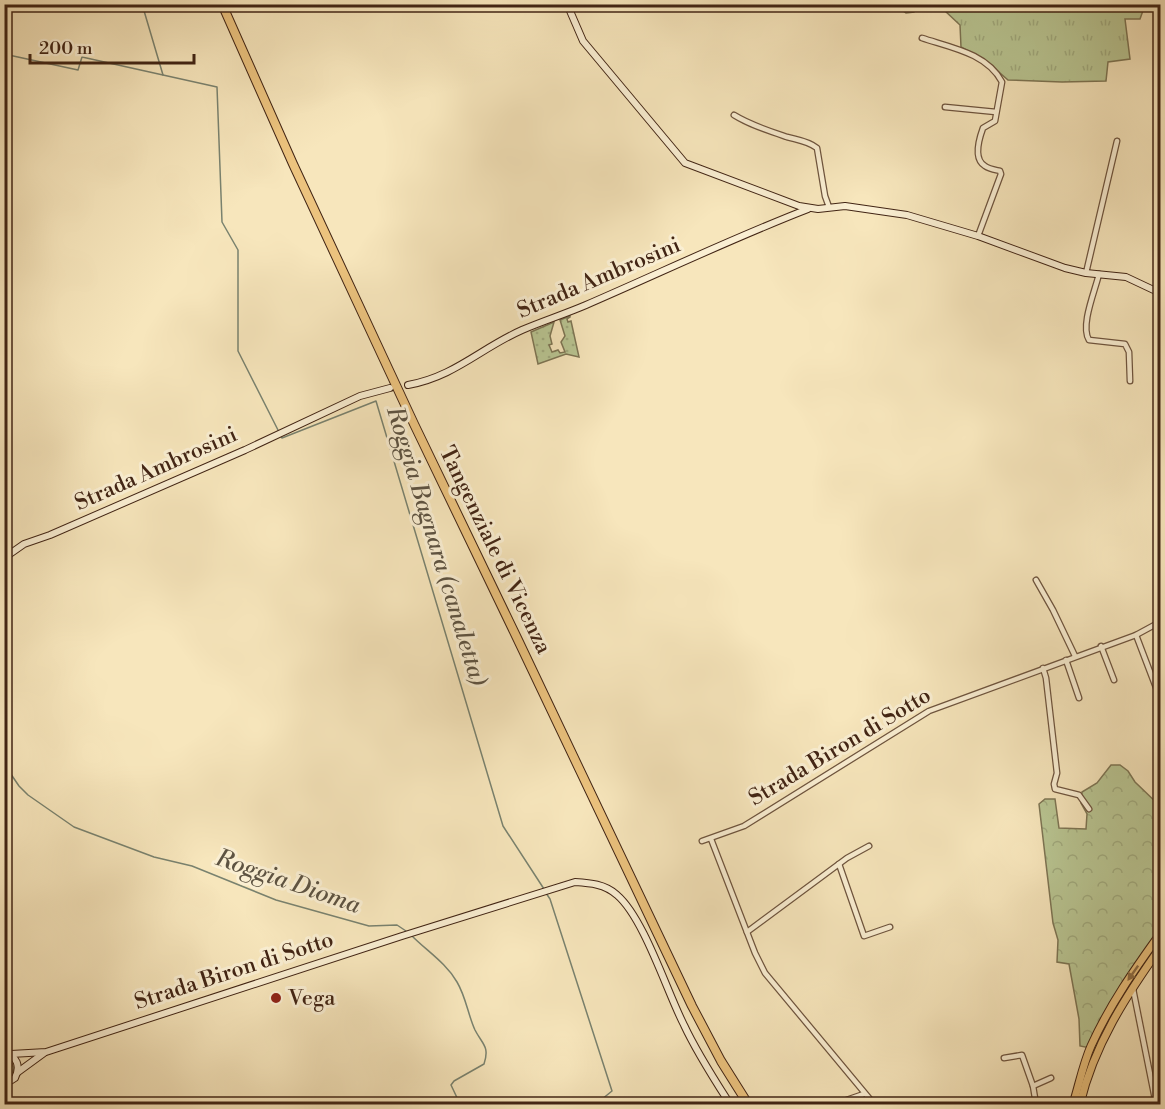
<svg xmlns="http://www.w3.org/2000/svg" width="1165" height="1109" font-family="'Libre Bodoni',serif">
  <style>
    .grass { fill: url(#grass-tufts); stroke: #7d7554; stroke-width: 1.5 }
    .forest { fill: url(#forest-crowns); stroke: #7d7554; stroke-width: 1.5 }
    .park { fill: url(#park-dots); stroke: #7d7554; stroke-width: 1.5 }
    .lines { fill: none; stroke-linecap: round; stroke-linejoin: round }
    .stream { stroke: #79826f; stroke-width: 1.5 }
    .street-casing { stroke: #6e543e; stroke-width: 7 }
    .secondary-casing { stroke: #412414; stroke-width: 8 }
    .primary-casing { stroke: #412414; stroke-width: 9 }
    .highway-casing { stroke: #412414; stroke-width: 10 }
    .street { stroke: #faefd3; stroke-width: 4.5 }
    .secondary { stroke: #faefd3; stroke-width: 6 }
    .primary { stroke: #ecc37e; stroke-width: 7 }
    .highway { stroke: #ecc37e; stroke-width: 8 }
    .oneway { fill: #8e6c44 }
    .poi-dot { fill: #8f2418; stroke: #faefd3; stroke-width: 2 }
    .labels { text-anchor: middle; dominant-baseline: central; stroke-width: 6; stroke-linejoin: round; paint-order: stroke }
    .street-label { font-size: 22px; fill: #412414; stroke: #faefd3 }
    .poi-label { font-size: 22px; fill: #412414; stroke: #faefd3; text-anchor: start }
    .water-label { font-size: 24px; font-style: italic; fill: #5d5342; stroke: #faefd3 }
  </style>
  <defs>
    <pattern id="grass-tufts" width="24" height="20" patternUnits="userSpaceOnUse" patternTransform="scale(1.5)"><rect width="24" height="20" fill="#b9c693"/><path d="M3 7l-1-3M5 7V3M7 7l1-3M15 17l-1-3M17 17v-4M19 17l1-3" fill="none" stroke="#a0aa7e"/></pattern>
    <pattern id="forest-crowns" width="20" height="18" patternUnits="userSpaceOnUse" patternTransform="scale(1.5)"><rect width="20" height="18" fill="#b9c693"/><path d="M2 6a3 3 0 1 1 6 0M12 15a3 3 0 1 1 6 0" fill="none" stroke="#a0aa7e"/></pattern>
    <pattern id="park-dots" width="8" height="8" patternUnits="userSpaceOnUse" patternTransform="scale(1.5)"><rect width="8" height="8" fill="#b9c693"/><path d="M2 2h.1M6 6h.1" fill="none" stroke="#a0aa7e" stroke-width="1.8" stroke-linecap="round"/></pattern>
  </defs>
  <rect width="100%" height="100%" fill="#f7e6bc"/>
  <filter id="stains"><feTurbulence type="fractalNoise" baseFrequency=".00333" numOctaves="4"/><feColorMatrix values="0 0 0 0 .2 0 0 0 0 .09 0 0 0 0 .02 0 0 0 .5 -.17"/></filter>
  <radialGradient id="worn" r=".72"><stop offset=".6" stop-color="#630" stop-opacity="0"/><stop offset="1" stop-color="#630" stop-opacity=".3"/></radialGradient>
  <path class="grass" d="M895,5h250l-5,14h-15l5,40 -22,3 -2,19 -44,1 -54,-2 -24,-21 -23,-12 -1,-22 -15,-14 -28,-5 -3,6 -8,1z"/>
  <path class="forest" d="M1111,765h9l8,6 7,11 25,24v128l-32,44 -38,70 -10,-2 -1,-27 -10,-55 -12,-2 1,-22 -5,-17 -14,-119 6,-5h10l4,29 27,1 1,-15 -6,-11 1,-11 15,-9z"/>
  <g class="park">
    <path d="M570,316v1l-3,2 1,3 3,-1 8,36 -13,-3 -28,10 -7,-32 23,-10 -4,14 2,8 -3,1 3,7 6,-2 2,3 5,-1 -4,-10 4,-6 -5,-16z"/>
    <path d="M5,1056l5,3 4,9 -3,9 -6,4z"/>
  </g>
  <g class="lines">
    <g class="stream">
      <path d="M142,4l21,71"/>
      <path d="M4,54l74,16 4,-13 135,30 5,135 16,28v101l41,81"/>
      <path d="M281,437l1,1 94,-37 127,425 41,63"/>
      <path d="M4,764l15,22 9,9 46,32 80,30 38,9 84,34 93,26 28,-1 9,6"/>
      <path d="M546,893l4,6 62,192 -16,13"/>
      <path d="M412,936c15,15 34,27 45,46 9,15 11,33 18,48 7,14 15,16 9,34l-30,17 -3,4 9,19"/>
    </g>
    <defs>
      <g id="street">
        <path d="M922,38c27,9 65,15 80,44l-7,39 -12,7c-4,11 -10,31 2,38 4,3 11,4 15,5l1,3 -23,62"/>
        <path d="M945,107l51,5"/>
        <path d="M734,115c16,10 35,16 53,22 11,3 21,4 30,11l8,48 4,11"/>
        <path d="M1086,273l31,-132"/>
        <path d="M1099,274c-4,17 -19,52 -10,66l36,4 4,8 1,29"/>
        <path d="M1036,580l17,30 22,46"/>
        <path d="M1136,635l24,63"/>
        <path d="M1101,646l13,34"/>
        <path d="M1066,660l13,38"/>
        <path d="M1043,668l3,10 11,95 -3,11 1,5 24,6 10,14"/>
        <path d="M711,839l44,114 10,20 109,131"/>
        <path d="M702,841l42,-15 185,-115 207,-76 24,-13"/>
        <path d="M839,864l25,72 26,-9"/>
        <path d="M747,932l100,-74 22,-12"/>
        <path d="M1133,989l23,115"/>
        <path d="M1004,1058l18,-3 11,31 3,18"/>
        <path d="M1033,1086l18,-8"/>
        <path d="M835,1104l29,-10"/>
      </g>
      <g id="secondary">
        <path d="M567,4l16,37 102,122 114,43 19,3 27,-3 62,9 71,21 87,32 21,5 40,4 34,16"/>
        <path d="M408,385c46,-8 73,-37 114,-55 21,-9 43,-16 64,-25 74,-32 147,-67 222,-96"/>
        <path d="M4,558l20,-14 26,-9 195,-85 115,-54 30,-8"/>
        <path d="M4,1052c13,4 17,14 11,26l-11,7"/>
        <path d="M11,1054l35,-2 356,-116 173,-54c15,1 30,2 42,13 27,23 50,97 67,130 13,28 30,54 46,79"/>
        <path d="M18,1072l26,-19"/>
      </g>
      <g id="primary">
        <path d="M1073,1104c6,-19 10,-40 18,-58 18,-40 43,-76 69,-112"/>
        <path d="M1080,1104c14,-59 46,-108 80,-156"/>
      </g>
      <path id="highway" d="M222,4l71,160 121,260 104,216 174,366 29,55 27,43"/>
    </defs>
    <use href="#street" class="street-casing"/>
    <use href="#secondary" class="secondary-casing"/>
    <use href="#primary" class="primary-casing"/>
    <use href="#highway" class="highway-casing"/>
    <use href="#street" class="street"/>
    <use href="#secondary" class="secondary"/>
    <use href="#primary" class="primary"/>
    <use href="#highway" class="highway"/>
  </g>
  <defs><path id="oneway-solid" d="M-6-.8H1V-3.2L6.5 0L1 3.2V.8H-6Z" transform="scale(1.5)"/></defs>
  <use class="oneway" href="#oneway-solid" transform="translate(1133 973) rotate(125)"/>
  <circle class="poi-dot" cx="276" cy="998" r="6"/>
  <g class="labels">
    <g class="street-label">
      <text transform="translate(599 278) rotate(-23)">Strada Ambrosini</text>
      <text transform="translate(156 469) rotate(-24)">Strada Ambrosini</text>
      <text transform="translate(495 550) rotate(64)">Tangenziale di Vicenza</text>
      <text transform="translate(840 747) rotate(-31)">Strada Biron di Sotto</text>
      <text transform="translate(234 971) rotate(-18)">Strada Biron di Sotto</text>
    </g>
    <g class="poi-label">
      <text x="288" y="998">Vega</text>
    </g>
    <g class="water-label">
      <text transform="translate(436 546) rotate(73)">Roggia Bagnara (canaletta)</text>
      <text transform="translate(288 882) rotate(19)">Roggia Dioma</text>
    </g>
  </g>
  <rect width="1165" height="1109" fill="none" stroke="#f7e6bc" stroke-width="24"/>
  <rect x="6" y="6" width="1153" height="1097" fill="none" stroke="#412414" stroke-width="3"/>
  <rect x="12" y="12" width="1141" height="1085" fill="none" stroke="#412414" stroke-width="1.5"/>
  <path d="M30 54v9h164v-9" fill="none" stroke="#412414" stroke-width="3"/>
  <text x="39" y="54" font-size="18" fill="#412414" stroke="#faefd3" stroke-width="4.5" paint-order="stroke">200 m</text>
  <rect width="100%" height="100%" filter="url(#stains)"/>
  <rect width="100%" height="100%" fill="url(#worn)"/>
</svg>
